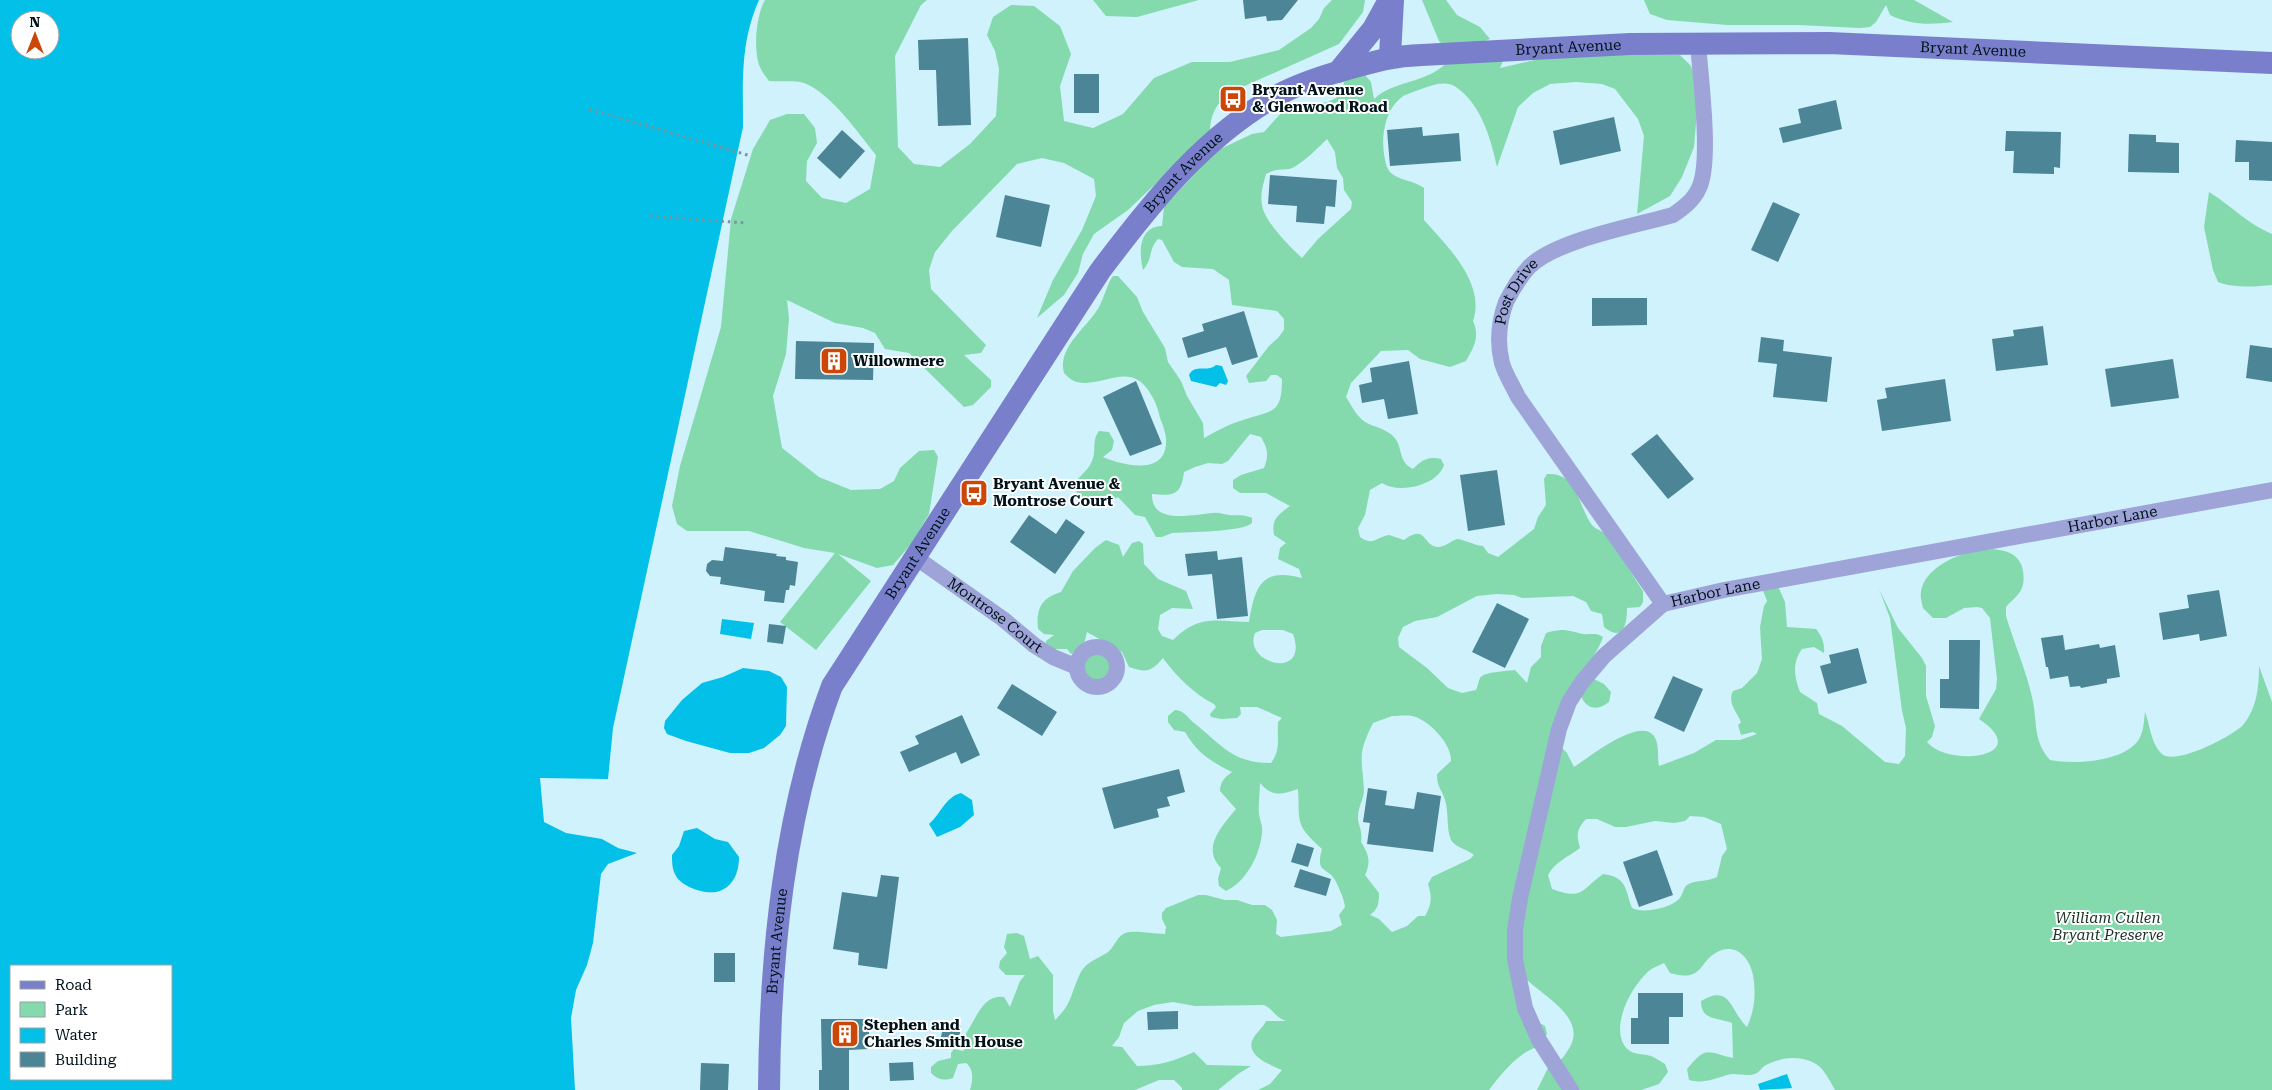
<svg xmlns="http://www.w3.org/2000/svg" width="2272" height="1090" font-family="'Roboto Serif',serif">
  <style>
    .green { fill: #84daac; fill-rule: evenodd }
    .water { fill: #02c0e7; fill-rule: evenodd }
    .building { fill: #4b8596 }
    .lines { fill: none; stroke-linecap: round; stroke-linejoin: round }
    .path { stroke: #78949d; stroke-width: 3; stroke-dasharray: 2.5 4; stroke-linecap: butt }
    .street { stroke: #9ea4d8; stroke-width: 16 }
    .secondary { stroke: #7a7fcc; stroke-width: 22 }
    .labels { text-anchor: middle; dominant-baseline: central; stroke-width: 4; stroke-linejoin: round; paint-order: stroke }
    .street-label { font-size: 15px; fill: #00131a; stroke: #fff }
    .poi-label { font-size: 15px; font-weight: bold; fill: #00131a; stroke: #fff; text-anchor: start }
    .park-label { font-size: 15px; font-style: italic; fill: #193224; stroke: #fff }
  </style>
  <rect width="100%" height="100%" fill="#cff2fd"/>
  <g class="green">
    <path d="M765,0h162l-6,5 -26,51 3,91 16,17 26,3 30,-23 26,-28 3,-47 -4,-18 -8,-16 6,-18 18,-12 23,1 26,20 11,28 -11,32 4,35 29,7 30,-14 31,-36 38,-16h38l49,-12 32,-22 8,-9 5,-11 8,-8h33l-2,12 -24,32 -110,49c-13,11 -19,22 -19,39l-82,78 -34,24 -11,20 -5,19 -14,22 -27,23 16,-38 29,-50 14,-34 -2,-17 -30,-16 -22,-5 -25,6 -65,67 -17,21 -6,18 2,19 55,56 -5,8 -17,2 27,25v7l-18,18 -9,2 -55,-54 -24,-4 -10,-16 -12,-5 -28,-5 -48,-23 2,18 -3,36 -13,42 9,52 37,29 32,13 29,-1 14,-8 6,-13 19,-17 15,-1 4,7 -9,57 -17,29 -19,22 -16,3 -39,-14 33,27 -55,69 -36,-28 55,-69 -31,-5 -55,-17h-62l-10,-7 -5,-18 8,-40 41,-139 10,-108 22,-70 17,-29 17,-6h17l11,14 2,15 -10,18 -1,20 16,17 24,5 24,-14 6,-34c-18,-22 -45,-62 -72,-72 -10,-3 -25,-1 -35,-2 -3,-4 -7,-9 -9,-14 -7,-16 -4,-52 5,-67z"/>
    <path d="M1093,0h106l-62,17 -31,-1z"/>
    <path d="M1422,0h24l11,15 23,12 10,12 -14,5 27,17 -3,7 56,-13h124l11,11 5,14 2,20 -4,47 -12,30 -12,19 -33,18 7,-78 -6,-17 -23,-30 -13,-5 -26,-2 -26,2 -17,9 -15,14 -21,60c-6,-28 -16,-63 -41,-80 -9,-6 -20,-3 -29,0 -8,3 -15,5 -22,8 -19,11 -24,39 -21,59 1,6 2,13 6,18 9,9 24,8 34,16v32c23,26 62,63 49,101 7,16 1,26 -7,40l-16,6 -30,-8 -12,-9 -27,1 -30,32 -5,14c6,9 12,23 23,27 9,4 17,5 25,13 9,10 4,25 19,32 9,-9 15,-13 28,-10l3,6c-7,21 -45,29 -62,18l-12,7 -5,25 -7,13 2,9c13,9 15,1 29,-2l15,5c23,-17 18,6 34,7 7,0 13,-6 19,-8 9,1 16,6 26,7l5,7 10,4 36,-28 4,-12 8,-12 -2,-26 3,-5c32,-2 31,33 45,51 4,5 12,6 16,11 12,17 23,37 35,55v11l-3,5 -13,1c0,15 -3,35 -23,19l-2,-13 -11,-3 -5,-9 -13,-6 -51,2 -8,-3 -18,-1 -19,2 -40,21 -22,4 -12,6 -5,11 1,9 28,21 21,20 14,5 14,-3c2,-4 2,-8 4,-12 3,-6 27,-7 35,-8l12,13 4,-16 10,-10v-11l5,-13c18,-5 19,-3 37,1 8,1 13,-2 20,3 -4,12 -11,19 -14,31l5,11 10,5 7,8 -2,10c-13,10 -23,7 -29,-8l-21,51 8,8 7,14c14,-9 66,-51 80,-31 6,9 3,21 5,30l35,-13 22,-13h24l17,-6 -4,-2 -12,3 -3,-10 3,-3c-4,-10 -14,-19 -8,-31l9,-3 15,-15 5,-14 -2,-32 4,-21 3,-5 -5,-13 15,-4 8,18 2,25 29,2c6,7 9,15 8,24l-10,-6 -12,2c-10,14 -8,27 -2,43l17,11 2,11 23,12 43,36 14,2 6,-8 1,-28 -4,-17 -12,-93 -11,-29 19,39 24,30 4,8v30l9,30 -3,11 -5,5c21,26 109,15 52,-23l17,-30 1,-10 -7,-61 -8,-10 -5,-1 -13,1 -18,10h-13l-10,-10c-1,-5 -3,-11 -2,-16 4,-38 97,-63 102,-21 1,6 1,13 -2,19 -3,6 -11,12 -15,17v9c8,27 20,54 26,81 6,24 0,43 18,63 24,5 81,2 91,-25 3,-7 3,-16 4,-23 5,13 6,32 17,42 13,12 71,-18 81,-29 14,-17 16,-38 16,-59l13,36v388h-437c-4,-7 -9,-17 -15,-23 -14,-12 -38,-11 -54,-2 -4,2 -6,6 -9,8 -10,5 -20,-1 -30,2 -13,4 -24,9 -38,5l-2,-11c20,-24 19,-17 46,-11l-1,-35c-15,-6 -31,-2 -31,-22 30,-18 29,10 46,26 8,-18 9,-33 6,-52 -5,-24 -25,-35 -44,-17 -5,5 -10,14 -16,16 -8,3 -15,1 -23,-1l-6,-10c-4,2 -10,4 -14,7 -17,14 -39,53 -26,75 7,11 17,8 27,11 5,2 9,5 14,8l3,8 -9,12 -18,6h-104l11,-22c12,-5 15,-10 22,-21 16,-29 -25,-50 -43,-67l-12,1 21,40 9,5 2,8c-11,17 -10,11 -24,20 -13,9 -25,24 -34,36h-231l12,-6 12,-14c-11,-5 -35,-13 -30,-29 3,-8 11,-13 14,-20h20c-10,-3 -13,-12 -22,-16l-69,1 -22,-4 -19,3 -16,6 -14,12 -5,14 -7,9 10,1 15,19c21,0 37,-5 57,-14l13,13 44,1 -13,8 -20,16h-36v-2l-8,-8h-15l-24,10h-165c3,-9 4,-21 -4,-27l-8,1 -5,14c-9,3 -15,2 -22,-5v-6l7,-6 13,-3v-5l3,-4 9,2 3,-3 -1,-13c11,-15 17,-41 39,-38l6,10 10,-26 5,-6h-19l-7,-7 1,-7 7,-8 -3,-6 3,-13 10,-1 7,3 6,23 8,-3 15,19v36l2,9c17,-16 15,-24 24,-44 6,-14 17,-16 29,-24 8,-6 9,-19 22,-20 9,-1 24,2 35,2l1,-7 -4,-8v-6l4,-5 32,-13h8l19,5h12l15,5h13l7,5 5,10 -1,14 5,3 50,-6 11,-6 -3,-10 6,-8c-1,-9 -6,-19 -10,-27 -8,-14 -20,-6 -13,-31 -28,-25 -22,-27 -24,-60 -17,6 -26,8 -38,-6 0,10 -2,21 -1,31 1,7 4,12 3,19 -2,22 -16,49 -36,58l-7,-5 -1,-7 3,-11c-20,-20 1,-42 15,-59l-16,-18c0,-9 5,-14 12,-19 -22,-11 -34,-18 -47,-40l-11,-2 -6,-8v-6l7,-6c10,1 12,7 19,13 28,22 38,40 77,40 10,-13 6,-25 7,-41l4,-4 -25,-11h-17l1,7 -4,4 -16,1 -10,-2 -1,-3 6,-7 -2,-3c-20,-10 -38,-28 -51,-46 -12,14 -16,15 -34,9l-7,-15 -35,-20 -3,12 -13,10 -4,-5h-13l-8,-3v-5l8,-6 -10,-1 -6,-5c-2,-20 3,-31 23,-37l12,-21 22,-23 11,-8 13,5 4,12 9,-14 7,-2 4,3 1,20 14,15 28,12 7,18 -21,-1 -12,7 -2,14 4,7 11,4c26,-26 43,-19 76,-18 6,-35 12,-55 53,-44l-3,-9 -21,-10 2,-11 6,-5 -12,-8c-3,-16 4,-20 16,-29l-24,-13h-26l-7,-5v-8l8,-5 23,-7c5,-13 4,-19 -3,-31l-11,-3 -22,27 -6,3 -14,-1 -13,4 -11,5c-3,24 -11,24 -32,22 -1,32 42,20 61,19 6,-1 11,2 16,2 9,1 14,-1 23,3v5c-9,9 -64,9 -80,10l-10,4h-6l-11,-20 -10,-2 -17,-18 -13,7h-21l-7,-7 -1,-16c7,-8 16,-14 18,-27 1,-9 -1,-15 5,-23l10,1 5,9 -2,9 -9,7c19,8 61,19 63,-13 1,-8 -3,-19 -6,-26 -2,-9 -5,-18 -10,-25 -20,-33 -46,-5 -73,-11 -5,-1 -9,-5 -13,-9 -7,-26 23,-45 35,-66 5,-9 9,-25 14,-31h5l19,21 6,15 22,36 3,14 13,19 6,15 16,27 1,15c13,-7 25,-14 39,-18 29,-10 39,-5 39,-41l-5,-4h-6l-5,6 -17,2 -3,-7 23,-30 9,-8 6,-8v-11l-7,-8 -45,-6 -3,-25 -16,-11 -31,-2 -8,-5 -12,-22 -4,-1c-10,11 -5,20 -15,31 -4,-17 -5,-43 19,-44l2,-19 52,-56 36,-17 12,-2 18,-20 10,-5 36,-5 10,-5 5,-7 2,-15h20l6,7 3,17c20,-19 52,-15 72,-36l-1,-16 -6,-6zM1327,139l8,13 2,16 6,10 1,12 8,12 -1,7 -33,30 -16,19c-12,-11 -38,-37 -40,-53 -2,-11 1,-20 4,-31 9,-5 13,-4 23,-5 10,-2 30,-22 38,-30zM1262,630h21l10,4c17,47 -51,30 -38,-1zM1392,716c6,0 14,-1 20,0 16,3 40,28 39,45l-14,13c0,14 5,15 8,26 4,12 1,28 6,40 5,8 16,9 23,15l-4,4 -38,18 -4,7c4,13 4,20 -3,32h-7l-11,10 -15,6 -13,-13 -9,-4c8,-6 9,-11 9,-22l-14,-18c6,-13 4,-20 -4,-33 2,-13 -4,-18 -3,-26 0,-9 6,-17 6,-26 -2,-34 -7,-35 9,-67zM1690,816l14,1 17,7 6,25 -5,7 -5,21c-10,5 -23,3 -30,8 -4,3 -4,10 -8,14 -8,9 -37,15 -47,9 -7,-19 -5,-31 -29,-34 -23,17 -20,26 -51,15l-4,-14c7,-13 20,-18 32,-27 -4,-14 -3,-19 6,-29h11l18,8h11l29,-6 19,2 11,-2z"/>
    <path d="M1644,0h270l39,22c-23,3 -43,3 -63,-7l-4,-10 -10,17 -6,5 -10,1 -62,-3h-71l-60,-5 -17,-6z"/>
    <path d="M2209,192c23,14 37,31 63,42v51c-17,2 -38,3 -54,-3l-5,-12 -9,-43z"/>
    <circle cx="1097" cy="667" r="17"/>
  </g>
  <g class="water">
    <path d="M0,0h759c-19,43 -16,81 -16,127l-130,601 -5,51 -68,-1 4,44 22,11 36,6 16,9 19,5 -29,11 -7,10 -8,69 -6,22 -11,25 -5,28 4,72h-575zM20,20h30v30h-30zM11,966h160v113h-160z"/>
    <path d="M1216,365l6,1 6,15 -2,4 -6,-2 -4,4 -25,-6 -2,-6c6,-12 18,-2 27,-10z"/>
    <path d="M722,619l32,4 -3,16 -31,-5z"/>
    <path d="M743,668l26,3 12,6 6,10 -1,39 -6,9 -16,13 -15,5h-19l-44,-12 -19,-7 -3,-6 1,-7 17,-21 20,-17 21,-6z"/>
    <path d="M961,793l11,7 2,15 -14,12 -23,10 -8,-13c12,-10 16,-27 32,-31z"/>
    <path d="M697,828l18,11 13,3 11,15c0,13 -4,27 -17,33 -13,7 -42,-3 -47,-16 -3,-6 -3,-13 -3,-19l7,-9 5,-15z"/>
    <path d="M1787,1074l5,14 -32,2 -2,-6z"/>
  </g>
  <g class="building">
    <path d="M1243,0h55l-16,20 -15,1 -1,-5 -21,3z"/>
    <path d="M968,38l3,87 -33,1 -2,-56h-17l-1,-30z"/>
    <rect x="1074" y="74" width="25" height="39"/>
    <path d="M1836,100l6,29 -59,14 -4,-15 22,-5 -3,-14z"/>
    <path d="M1614,117l7,34 -61,14 -7,-34z"/>
    <path d="M1422,127l1,9 36,-3 2,28 -71,5 -3,-36z"/>
    <path d="M842,130l23,21 -25,28 -23,-21z"/>
    <path d="M2006,131l55,1 -1,36 -6,-1v7l-41,-1 1,-22h-9z"/>
    <path d="M2129,134l27,1v7l23,1v30l-51,-1z"/>
    <path d="M2236,140l36,2v39l-23,-1v-18h-14z"/>
    <path d="M1270,175l67,5 -2,27 -9,-1 -2,18 -28,-2 1,-16 -29,-2z"/>
    <path d="M1005,195l45,10 -9,42 -45,-10z"/>
    <path d="M1773,202l27,12 -22,48 -27,-12z"/>
    <path d="M1592,298h55v27l-55,1z"/>
    <path d="M1244,311l14,46 -26,8 -6,-18 -38,11 -6,-20 22,-7 -2,-7z"/>
    <path d="M2043,326l5,39 -52,6 -4,-32 22,-3 -1,-6z"/>
    <path d="M1761,337l23,3 -1,11 49,6 -5,45 -54,-5 4,-33 -19,-2z"/>
    <path d="M796,341l78,2 -1,37 -78,-1z"/>
    <path d="M2250,345l22,3v34l-26,-4z"/>
    <path d="M2173,359l6,39 -68,9 -6,-38z"/>
    <path d="M1409,361l9,53 -30,5 -4,-20 -22,4 -3,-18 13,-3 -2,-14z"/>
    <path d="M1945,379l6,42 -69,10 -5,-31 10,-2 -2,-10z"/>
    <path d="M1136,381l26,63 -32,12 -27,-59z"/>
    <path d="M1657,434l37,45 -26,20 -37,-45z"/>
    <path d="M1497,470l8,55 -37,6 -8,-56z"/>
    <path d="M1029,515l27,19 10,-15 19,13 -30,42 -45,-32z"/>
    <path d="M725,547l52,7 -1,2 10,1v3l12,2 -3,24 -5,-1 -1,5h-3l-2,13 -20,-2 1,-10 -45,-7 1,-7 -11,-1 -4,-5 1,-7 5,-4 11,1z"/>
    <path d="M1217,551l1,9 24,-3 6,59 -31,3 -5,-45 -24,2 -3,-22z"/>
    <path d="M2219,590l8,46 -27,5 -1,-7 -36,6 -4,-27 30,-5 -2,-13z"/>
    <path d="M1497,603l32,16 -24,49 -33,-16z"/>
    <path d="M769,624l17,2 -3,18 -16,-2z"/>
    <path d="M2063,635l2,15 34,-6 1,4 15,-3 5,32 -13,2v4l-26,5 -1,-2 -10,1 -2,-11 -18,3 -2,-12h-2l-5,-29z"/>
    <path d="M1949,640h31l-1,69 -39,-1v-29h9z"/>
    <path d="M1858,648l9,35 -39,11 -8,-28 11,-3 -2,-8z"/>
    <path d="M1673,676l30,13 -19,43 -30,-14z"/>
    <path d="M1012,684l45,28 -15,24 -45,-28z"/>
    <path d="M962,715l18,40 -19,9 -5,-12 -47,20 -9,-20 19,-8 -4,-8z"/>
    <path d="M1179,769l6,23 -18,5 3,9 -13,3 2,8 -45,12 -12,-41z"/>
    <path d="M1368,788l19,3 -2,14 29,4 3,-17 24,4 -8,56 -66,-8 3,-21 -7,-1z"/>
    <path d="M1297,843l17,5 -6,19 -17,-5z"/>
    <path d="M1657,850l16,45 -34,12 -16,-45z"/>
    <path d="M1300,869l31,10 -5,17 -32,-9z"/>
    <path d="M881,875l18,2 -12,92 -29,-4 1,-12 -26,-4 9,-57 35,5z"/>
    <rect x="714" y="953" width="21" height="29"/>
    <path d="M1638,993h45v24h-14v27h-38v-26h7z"/>
    <path d="M1178,1011v18l-30,1 -1,-18z"/>
    <path d="M821,1019h48v30l-20,1v40h-30v-20h3z"/>
    <path d="M944,1022l17,3 -2,15 -18,-3z"/>
    <path d="M913,1062l1,18 -24,1 -1,-18z"/>
    <path d="M701,1063l28,1 -1,26h-28z"/>
  </g>
  <g class="lines">
    <g class="path">
      <path d="M589,109l162,47"/>
      <path d="M650,216l96,7"/>
    </g>
    <g class="street">
      <path id="s1" d="M915,557l88,62 31,26 19,12 24,10"/>
      <path id="s2" d="M1663,604l-145,-207c-5,-11 -13,-23 -16,-34 -5,-20 -3,-42 4,-61 6,-12 14,-25 23,-35 27,-27 105,-41 144,-52 10,-7 21,-15 26,-27 13,-27 1,-112 -1,-146"/>
      <circle cx="1097" cy="667" r="20"/>
      <path id="s3" d="M1571,1090l-32,-50 -14,-32 -10,-49v-29l5,-32 39,-169 10,-27 13,-20 22,-26 59,-52 61,-14 548,-100"/>
    </g>
    <g class="secondary">
      <path d="M1390,56l3,-56"/>
      <path d="M1338,72l35,-43 16,-29"/>
      <path id="s4" d="M769,1090c1,-136 15,-276 63,-404l268,-415c51,-68 107,-139 184,-179 20,-10 42,-17 64,-23 28,-8 45,-13 74,-14l208,-11 199,-1 443,20"/>
    </g>
  </g>
  <defs>
    <symbol id="bus-square" viewBox="-11 -11 22 22"><rect x="-9" y="-9" width="18" height="18" rx="4" fill="#cc4607" stroke="#fff"/><path d="M-5-6H5V4H4V6H2V4H-2V6H-4V4H-5ZM-3.5-4V0h7V-4ZM-3.5 1.2v1.5H-2V1.2ZM2 1.2v1.5H3.5V1.2Z" fill="#fff"/></symbol>
    <symbol id="building-square" viewBox="-11 -11 22 22"><rect x="-9" y="-9" width="18" height="18" rx="4" fill="#cc4607" stroke="#fff"/><path d="M-4-6H4V6H1V3H-1V6H-4ZM-2.5-4.3h1.7v1.8h-1.7ZM.8-4.3h1.7v1.8H.8ZM-2.5-1h1.7V.8h-1.7ZM.8-1h1.7V.8H.8Z" fill="#fff"/></symbol>
  </defs>
  <g fill-rule="evenodd">
    <use href="#bus-square" x="1217" y="83" width="32" height="32"/>
    <use href="#building-square" x="818" y="345" width="32" height="32"/>
    <use href="#bus-square" x="958" y="477" width="32" height="32"/>
    <use href="#building-square" x="829" y="1018" width="32" height="32"/>
  </g>
  <g class="labels">
    <g class="street-label">
      <text stroke="none"><textPath href="#s4" startOffset="1454">Bryant Avenue</textPath></text>
      <text stroke="none"><textPath href="#s4" startOffset="1859">Bryant Avenue</textPath></text>
      <text stroke="none"><textPath href="#s4" startOffset="1034">Bryant Avenue</textPath></text>
      <text stroke="none"><textPath href="#s2" startOffset="366">Post Drive</textPath></text>
      <text stroke="none"><textPath href="#s3" startOffset="1002">Harbor Lane</textPath></text>
      <text stroke="none"><textPath href="#s4" startOffset="569">Bryant Avenue</textPath></text>
      <text stroke="none"><textPath href="#s3" startOffset="598">Harbor Lane</textPath></text>
      <text stroke="none"><textPath href="#s1" startOffset="99">Montrose Court</textPath></text>
      <text stroke="none"><textPath href="#s4" startOffset="149">Bryant Avenue</textPath></text>
    </g>
    <g class="poi-label">
      <text x="1252" y="90">Bryant Avenue<tspan x="1252" dy="17">&amp; Glenwood Road</tspan></text>
      <text x="853" y="361">Willowmere</text>
      <text x="993" y="484">Bryant Avenue &amp;<tspan x="993" dy="17">Montrose Court</tspan></text>
      <text x="864" y="1025">Stephen and<tspan x="864" dy="17">Charles Smith House</tspan></text>
    </g>
    <g class="park-label">
      <text x="2108" y="918">William Cullen<tspan x="2108" dy="17">Bryant Preserve</tspan></text>
    </g>
  </g>
  <rect x="10" y="965" width="162" height="115" fill="#ffffff" stroke="#99a1a3"/>
  <rect x="20" y="981" width="25" height="8" fill="#7a7fcc" stroke="#99a1a3"/>
  <text x="55" y="990" font-size="15" fill="#00131a">Road</text>
  <rect x="20" y="1002" width="25" height="15" fill="#84daac" stroke="#99a1a3"/>
  <text x="55" y="1015" font-size="15" fill="#00131a">Park</text>
  <rect x="20" y="1028" width="25" height="15" fill="#02c0e7" stroke="#99a1a3"/>
  <text x="55" y="1040" font-size="15" fill="#00131a">Water</text>
  <rect x="20" y="1052" width="25" height="15" fill="#4b8596" stroke="#99a1a3"/>
  <text x="55" y="1065" font-size="15" fill="#00131a">Building</text>
  <g transform="translate(35 35)"><circle r="24" fill="#ffffff" stroke="#99a1a3"/>
  <path d="M0-4L9 19L0 12L-9 19Z" fill="#cc4607"/>
  <text y="-8" font-size="14" font-weight="bold" text-anchor="middle" fill="#00131a">N</text>
  </g>
</svg>
